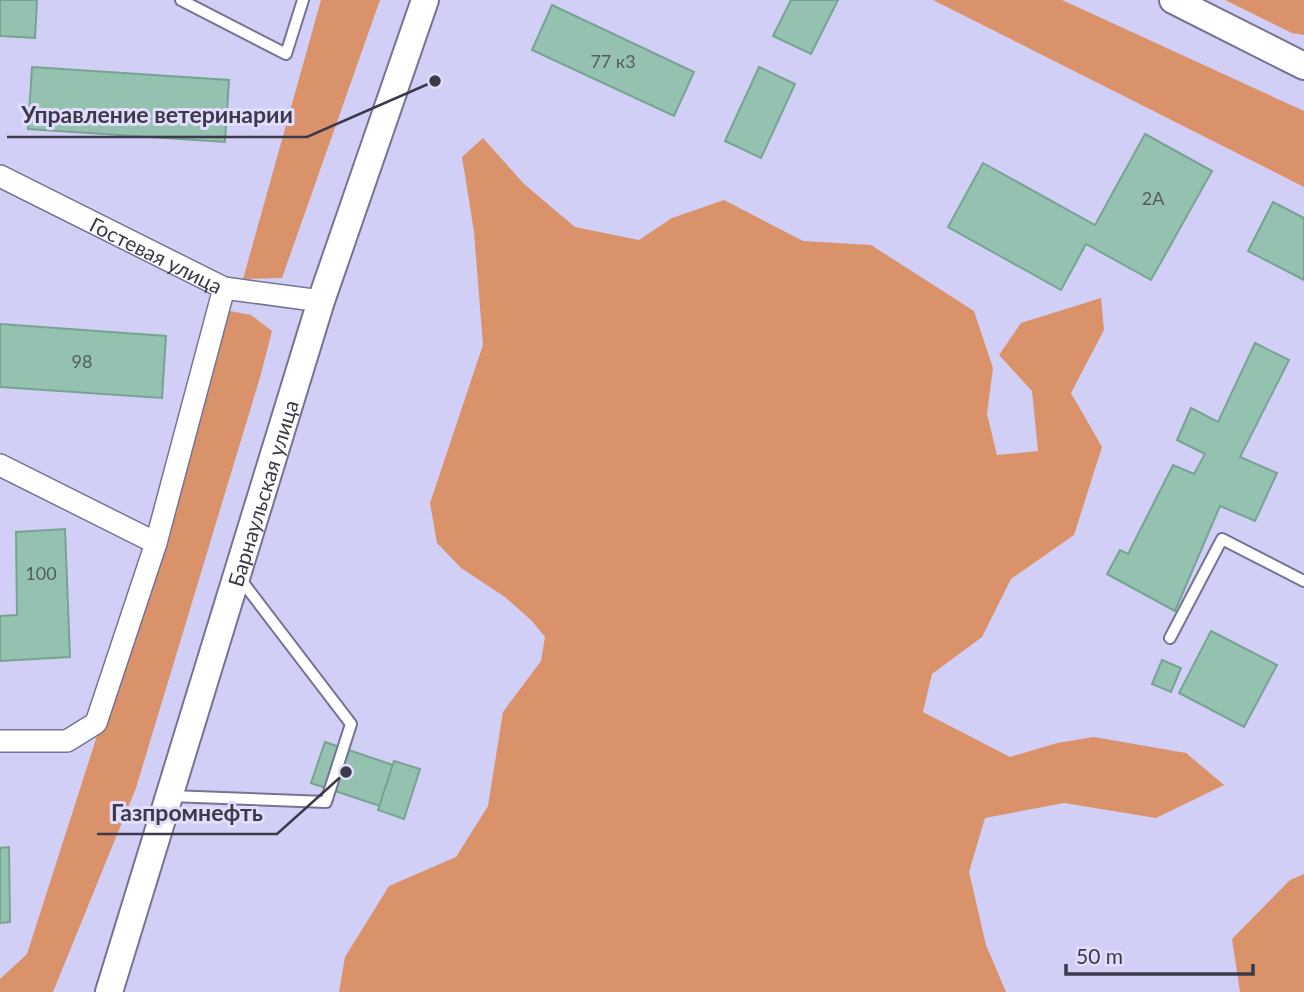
<svg xmlns="http://www.w3.org/2000/svg" width="1304" height="992" font-family="Lato,sans-serif">
  <style>
    .forest { fill: #da926b }
    .building { fill: #95c1b0; stroke: #77a392; stroke-width: 2 }
    .lines { fill: none; stroke-linecap: round; stroke-linejoin: round }
    .service-casing { stroke: #767395; stroke-width: 14 }
    .minor-casing { stroke: #767395; stroke-width: 24 }
    .tertiary-casing { stroke: #767395; stroke-width: 30 }
    .service { stroke: #fff; stroke-width: 10 }
    .minor { stroke: #fff; stroke-width: 21 }
    .tertiary { stroke: #fff; stroke-width: 26 }
    .labels { text-anchor: middle; dominant-baseline: central; stroke-width: 6; stroke-linejoin: round; paint-order: stroke }
    .number-label { font-size: 18px; fill: #525c64 }
    .street-label { font-size: 21px; fill: #3c3a4a; stroke: #e0ddfd }
    .leader { fill: none; stroke: #3c3a4a; stroke-width: 2.5 }
    .callout-dot { fill: #3c3a4a; stroke: #e0ddfd; stroke-width: 2.5 }
    .callout-label { font-size: 23px; text-anchor: middle; font-weight: bold; fill: #3c3a4a; stroke: #e0ddfd; stroke-width: 6; stroke-linejoin: round; paint-order: stroke }
  </style>
  <rect width="100%" height="100%" fill="#d2cff6"/>
  <g class="forest">
    <path d="M321,0h59l-98,278 -39,1z"/>
    <path d="M933,0h129l242,111v76z"/>
    <path d="M1225,0h79v35l-12,-2z"/>
    <path d="M483,138l41,46 51,43 64,13 33,-22 52,-18 79,41 68,4 103,66 19,57 -6,46 10,41 41,-4 -6,-60 -33,-36 22,-32 80,-25 3,32 -33,63 31,54 -28,88 -63,44 -29,58 -50,37 -9,38 87,45 47,-14 37,-6 92,16 38,32 -68,33 -92,-15 -79,15 -16,54 17,73 20,47h-667l6,-35 44,-71 67,-29 32,-51 15,-94 38,-51 4,-24 -13,-16 -27,-24 -44,-29 -24,-25 -7,-40 53,-158 -9,-113 -12,-75z"/>
    <path d="M225,310l26,5 21,16 -11,43 -125,414 -83,204h-53v-13l27,-25 94,-293z"/>
    <path d="M1304,874v118h-64l-8,-53 58,-59z"/>
  </g>
  <g class="building">
    <path d="M0,0h37l-2,38 -35,-2z"/>
    <path d="M791,0h47l-27,54 -38,-18z"/>
    <path d="M552,5l142,67 -20,44 -142,-66z"/>
    <path d="M32,67l197,13 -4,62 -197,-13z"/>
    <path d="M759,67l36,17 -34,74 -36,-17z"/>
    <path d="M1145,134l67,37 -61,109 -65,-36 -25,46 -113,-63 35,-64 112,62z"/>
    <path d="M1273,202l31,16v62l-56,-29z"/>
    <path d="M0,324l166,12 -4,62 -162,-11z"/>
    <path d="M1255,343l34,17 -49,97 37,16 -22,48 -35,-15 -45,105 -68,-37 13,-24 8,4 45,-89 21,9 11,-20 -28,-14 14,-32 27,14z"/>
    <path d="M65,529l5,128 -70,4v-45l17,-1 -1,-83z"/>
    <path d="M1211,631l66,34 -33,62 -65,-34z"/>
    <path d="M1162,660l19,8 -10,24 -19,-8z"/>
    <path d="M325,742l68,23 -13,41 -69,-23z"/>
    <path d="M394,761l26,8 -16,50 -26,-9z"/>
    <path d="M9,847l1,75 -10,1v-75z"/>
  </g>
  <g class="lines">
    <defs>
      <g id="service">
        <path d="M181,0l105,54 17,-54"/>
        <path d="M1170,638l52,-99 82,42"/>
        <path d="M170,796l156,6 25,-78 -113,-148"/>
      </g>
      <g id="minor">
        <path id="s1" d="M0,176l224,112 97,13"/>
        <path d="M0,465l156,78"/>
        <path d="M0,741h67l29,-18 60,-180 68,-255"/>
      </g>
      <g id="tertiary">
        <path d="M1173,0l131,66"/>
        <path id="s2" d="M109,992l212,-691 104,-301"/>
      </g>
    </defs>
    <use href="#service" class="service-casing"/>
    <use href="#minor" class="minor-casing"/>
    <use href="#tertiary" class="tertiary-casing"/>
    <use href="#service" class="service"/>
    <use href="#minor" class="minor"/>
    <use href="#tertiary" class="tertiary"/>
  </g>
  <g class="labels">
    <g class="number-label">
      <text x="613" y="61">77 к3</text>
      <text x="1153" y="198">2А</text>
      <text x="82" y="361">98</text>
      <text x="41" y="573">100</text>
    </g>
    <g class="street-label">
      <text stroke="none"><textPath href="#s1" startOffset="175">Гостевая улица</textPath></text>
      <text stroke="none"><textPath href="#s2" startOffset="522">Барнаульская улица</textPath></text>
    </g>
  </g>
  <path class="leader" d="M435 81L307 137H7M346 772L277 834H97"/>
  <g class="callout-dot">
    <circle cx="435" cy="81" r="7"/>
    <circle cx="346" cy="772" r="7"/>
  </g>
  <g class="callout-label">
    <text x="157" y="123">Управление ветеринарии</text>
    <text x="187" y="821">Газпромнефть</text>
  </g>
  <path d="M1066 964v10h187v-10" fill="none" stroke="#3c3a4a" stroke-width="3.5"/>
  <text x="1076" y="964" font-size="21" fill="#3c3a4a" stroke="#e0ddfd" stroke-width="5" paint-order="stroke">50 m</text>
</svg>
